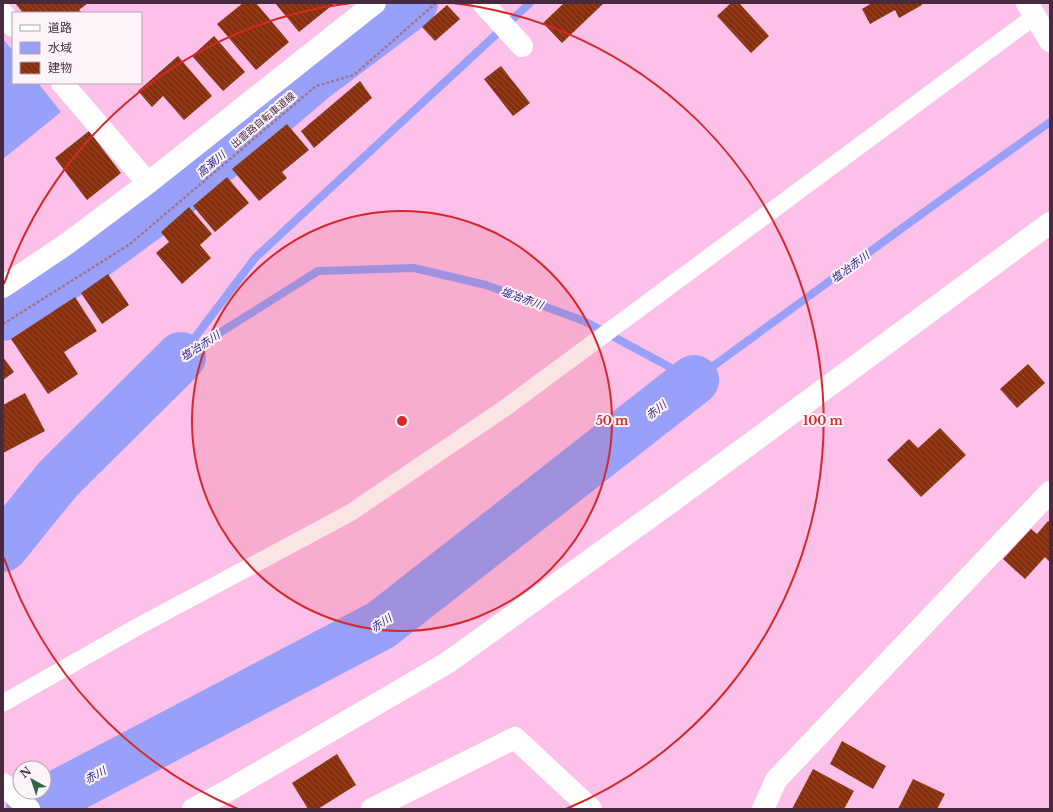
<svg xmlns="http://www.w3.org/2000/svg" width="1053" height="812" font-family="'Libre Baskerville','Noto Sans JP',serif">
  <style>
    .water { fill: #99a0f9 }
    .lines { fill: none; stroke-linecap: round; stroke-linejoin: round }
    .stream { stroke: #99a0f9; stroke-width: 8 }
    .river { stroke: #99a0f9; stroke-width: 50 }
    .building { fill: url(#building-back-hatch) }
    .path { stroke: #a07391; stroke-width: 2.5; stroke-dasharray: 3 2; stroke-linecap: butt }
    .service { stroke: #fff; stroke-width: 17 }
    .minor { stroke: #fff; stroke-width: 22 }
    .tertiary { stroke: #fff; stroke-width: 22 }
    .ring { fill: none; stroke: #d62828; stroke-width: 2 }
    .labels { text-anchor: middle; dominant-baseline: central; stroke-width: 4; stroke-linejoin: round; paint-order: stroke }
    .street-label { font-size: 10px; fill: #472a3e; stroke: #fcf4f9 }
    .water-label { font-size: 11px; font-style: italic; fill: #2d2286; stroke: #fcf4f9 }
    .centre { fill: #d62828; stroke: #fcf4f9; stroke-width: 2 }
    .ring-label { font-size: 12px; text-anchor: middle; font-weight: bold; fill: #d62828; stroke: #fcf4f9; stroke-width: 4; stroke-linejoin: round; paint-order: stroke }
  </style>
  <defs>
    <pattern id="building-back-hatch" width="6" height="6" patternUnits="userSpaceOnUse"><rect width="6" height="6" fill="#88300d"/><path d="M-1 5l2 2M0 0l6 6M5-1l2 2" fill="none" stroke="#954d32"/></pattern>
  </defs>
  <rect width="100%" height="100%" fill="#fdc0e8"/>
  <path class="water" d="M4,40l9,11v32h25l23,29 -58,47v-118z"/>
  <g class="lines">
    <g class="stream">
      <path d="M184,352l71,-94 275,-255"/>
      <path d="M181,357l137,-86 96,-3 72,17 98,36 110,59 233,-170 123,-88"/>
    </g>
    <g class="river">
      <path d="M3,316l71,-46 90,-66 153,-129 96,-72"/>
      <path d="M3,547l55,-68 123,-122"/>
      <path d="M31,809l350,-184 313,-245"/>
    </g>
  </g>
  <g class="building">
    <path d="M15,3l45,1 28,-1 -9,7 3,3h-59z"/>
    <path d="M243,3h13l33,39 -33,28 -39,-46z"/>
    <path d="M275,3h60l-36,29z"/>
    <path d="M564,3h40l-42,40 -19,-20z"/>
    <path d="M731,3h8l30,33 -18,17 -34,-37z"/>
    <path d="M872,3h49l1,2 -23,13 -4,-8 -25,14 -8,-15z"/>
    <path d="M447,5l13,14 -25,22 -13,-14z"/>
    <path d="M214,36l31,36 -22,19 -31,-35z"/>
    <path d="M178,56l34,40 -28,24 -21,-24 -11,11 -14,-16z"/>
    <path d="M501,66l29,37 -17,13 -29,-37z"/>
    <path d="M360,81l12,17 -58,50 -13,-17z"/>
    <path d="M287,124l22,26 -27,22 5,6 -28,23 -27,-32z"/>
    <path d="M89,131l32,42 -34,27 -32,-42z"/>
    <path d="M227,177l22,26 -34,29 -22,-26z"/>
    <path d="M189,207l23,27 -12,11 11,13 -29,26 -26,-31 13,-11 -8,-10z"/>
    <path d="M108,274l21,31 -27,19 -21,-31z"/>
    <path d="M75,297l22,34 -33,21 14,22 -30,20 -37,-55z"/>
    <path d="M3,357l11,15 -11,8z"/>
    <path d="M1028,364l17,19 -28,25 -17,-19z"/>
    <path d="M25,393l20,38 -42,22v-48z"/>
    <path d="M940,428l26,27 -45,42 -34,-37 22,-21 9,9z"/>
    <path d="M1048,521l2,2v39l-5,-5 -20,22 -22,-20 28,-30 6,5z"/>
    <path d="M842,741l44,25 -13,23 -43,-25z"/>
    <path d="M337,754l19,31 -38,24h-10l-16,-26z"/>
    <path d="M813,769l41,22 -10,18h-52z"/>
    <path d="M913,779l32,15 -8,15h-39z"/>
  </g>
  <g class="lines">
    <path class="path" d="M3,324l127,-80 186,-158 38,-11 82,-72"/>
    <path class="service" d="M3,703l136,-77 211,-113 155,-105 530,-392"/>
    <g class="minor">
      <path d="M483,3l39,43"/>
      <path d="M1027,3l23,38"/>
      <path d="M3,14l10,12"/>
      <path d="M62,83l86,100"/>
      <path d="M3,784l26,25"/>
      <path d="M372,809l143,-71 76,71"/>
      <path d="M763,809l13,-29 274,-288"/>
    </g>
    <g class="tertiary">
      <path d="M3,287l65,-44 80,-60 227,-180"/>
      <path d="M193,809l29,-15 225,-131 224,-161 379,-279"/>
    </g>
  </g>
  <circle cx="402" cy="421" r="210" fill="#d62828" fill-opacity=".12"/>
  <g class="ring">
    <circle cx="402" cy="421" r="210"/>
    <path d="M238 809A421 421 0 0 1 4 558M4 284A421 421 0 0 1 351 3M453 3A421 421 0 0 1 566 809"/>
  </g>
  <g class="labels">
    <g class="street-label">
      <text transform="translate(263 120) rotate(-40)">出雲路自転車道線</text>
    </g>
    <g class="water-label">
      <text transform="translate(211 164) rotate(-40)">高瀬川</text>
      <text transform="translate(850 267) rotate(-36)">塩冶赤川</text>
      <text transform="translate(522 298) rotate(20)">塩冶赤川</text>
      <text transform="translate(200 346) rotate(-33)">塩冶赤川</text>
      <text transform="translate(656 410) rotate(-38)">赤川</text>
      <text transform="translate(381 623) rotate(-33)">赤川</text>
      <text transform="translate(95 775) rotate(-28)">赤川</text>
    </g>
  </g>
  <circle cx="402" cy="421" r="6" class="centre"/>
  <g class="ring-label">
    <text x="612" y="425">50 m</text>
    <text x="823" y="425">100 m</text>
  </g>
  <rect width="1053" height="812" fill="none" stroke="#472a3e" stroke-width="8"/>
  <rect x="12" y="12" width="130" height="72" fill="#fcf4f9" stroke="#b4a3ae"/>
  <rect x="20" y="25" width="20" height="6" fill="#ffffff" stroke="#b4a3ae"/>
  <text x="48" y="32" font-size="12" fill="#472a3e">道路</text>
  <rect x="20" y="42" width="20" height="12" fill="#99a0f9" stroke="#b4a3ae"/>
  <text x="48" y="52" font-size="12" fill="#472a3e">水域</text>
  <rect x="20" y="62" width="20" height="12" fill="url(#building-back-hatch)" stroke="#b4a3ae"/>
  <text x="48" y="72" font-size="12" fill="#472a3e">建物</text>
  <g transform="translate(32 780) rotate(320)"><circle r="19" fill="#fcf4f9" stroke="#b4a3ae"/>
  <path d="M0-3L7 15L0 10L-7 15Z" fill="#31654a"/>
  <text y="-6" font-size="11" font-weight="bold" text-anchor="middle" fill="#472a3e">N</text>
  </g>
</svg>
